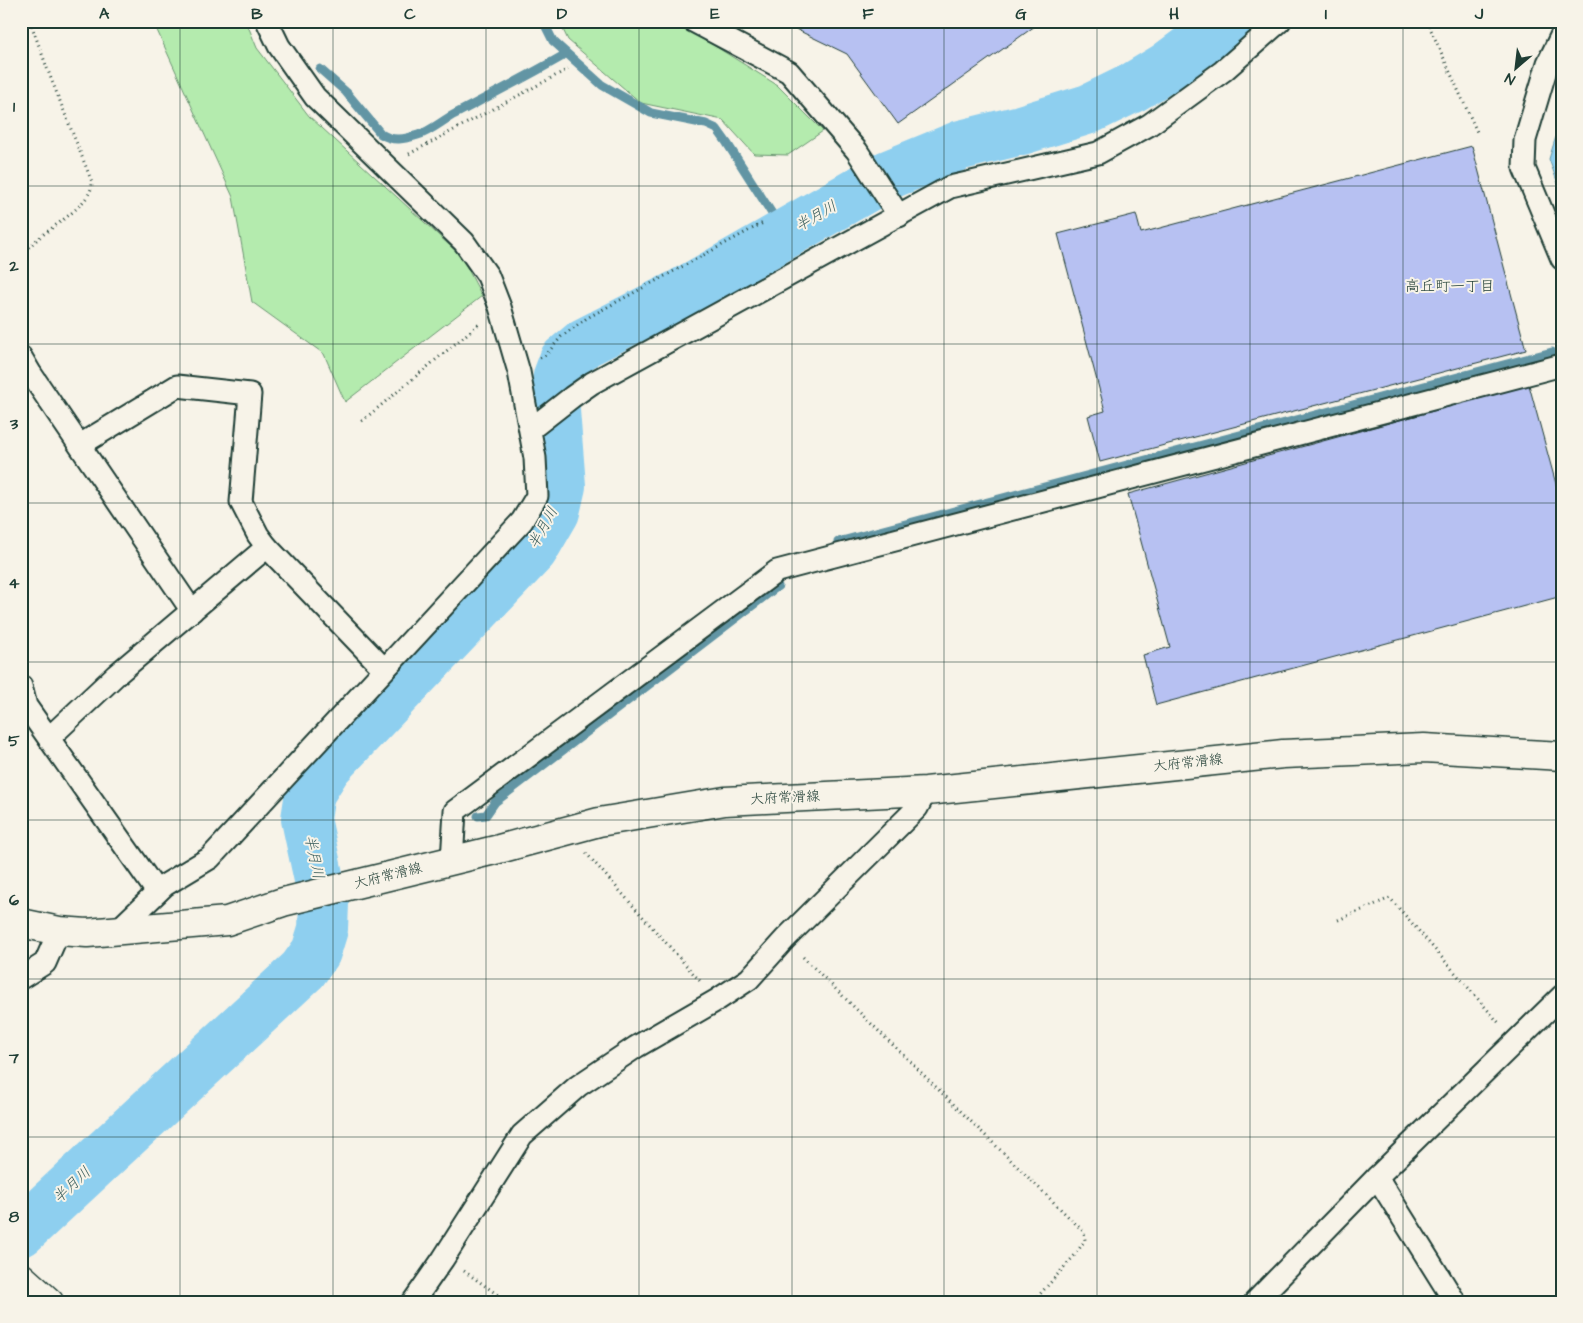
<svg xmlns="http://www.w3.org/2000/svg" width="1583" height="1323" font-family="'Architects Daughter','Klee One',sans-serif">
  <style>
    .green { fill: #b4ebae; stroke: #6a9471 }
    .water { fill: #8ecfef; stroke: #6295a4 }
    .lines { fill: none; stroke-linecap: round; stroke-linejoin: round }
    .stream { stroke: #6295a4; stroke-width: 9 }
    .river { stroke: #8ecfef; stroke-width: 50 }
    .building { fill: #b7c1f2; stroke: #1f3d34 }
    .minor-casing { stroke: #1f3d34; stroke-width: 25 }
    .tertiary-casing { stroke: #1f3d34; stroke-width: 31 }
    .secondary-casing { stroke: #1f3d34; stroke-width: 31 }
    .path { stroke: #1f3d34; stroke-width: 3; stroke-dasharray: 1 4; stroke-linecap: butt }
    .minor { stroke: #f7f3e8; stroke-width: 21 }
    .tertiary { stroke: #f7f3e8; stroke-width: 28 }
    .secondary { stroke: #f7f3e8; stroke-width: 28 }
    .grid { fill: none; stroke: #1f3d34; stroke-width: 1; stroke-opacity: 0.55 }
    .labels { text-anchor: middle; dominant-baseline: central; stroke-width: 4; stroke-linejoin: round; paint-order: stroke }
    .street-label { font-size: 14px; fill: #1f3d34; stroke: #f7f3e8 }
    .water-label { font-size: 15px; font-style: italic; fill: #355a59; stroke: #f7f3e8 }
    .neighbourhood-label { font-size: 15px; fill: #1f3d34; stroke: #f7f3e8 }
    .neatline { fill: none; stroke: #1f3d34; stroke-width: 2 }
    .grid-label { font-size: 16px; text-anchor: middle; font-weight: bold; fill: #1f3d34 }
  </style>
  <rect width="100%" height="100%" fill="#f7f3e8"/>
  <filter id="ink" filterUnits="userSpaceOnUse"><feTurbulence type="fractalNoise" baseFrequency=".02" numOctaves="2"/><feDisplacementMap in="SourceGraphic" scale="10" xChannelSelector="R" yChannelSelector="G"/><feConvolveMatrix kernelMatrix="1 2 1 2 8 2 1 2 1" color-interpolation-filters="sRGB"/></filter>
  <g filter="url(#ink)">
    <g class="green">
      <path d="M165,21h81l11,27 52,68 152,140 21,40 -137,106 -21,-48 -72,-52 -19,-105 -77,-169z"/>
      <path d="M559,21h116l102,64 46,46 -35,24 -34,-1 -31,-34 -82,-17 -73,-63z"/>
    </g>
    <path class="water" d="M1562,117v78l-13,-36z"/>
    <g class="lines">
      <g class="stream">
        <path d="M543,21l10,20 49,44 49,28 55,11 11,5 10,14 58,91"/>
        <path d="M320,69l26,23 35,42c12,8 24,5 37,1 13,-4 25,-15 37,-21 36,-19 71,-37 106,-57l4,-4"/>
        <path d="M838,542l714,-190"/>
        <path d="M478,816l8,-1 9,-13 283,-216"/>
      </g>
      <path class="river" d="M21,1232l282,-262 13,-18 7,-23 1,-26 -18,-84 4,-26 17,-27 206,-216 22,-38 6,-26 -7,-88 4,-22 6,-16 20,-17 98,-50 206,-118 73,-30 60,-15 68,-21 43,-21 33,-20 63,-47"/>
    </g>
    <g class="building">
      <path d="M779,21h263l-144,103 -51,-70z"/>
      <path d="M1472,146l54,204 -426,112 -12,-46 17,-5 -47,-177 78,-20 5,19z"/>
      <path d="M1529,385l33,121v90l-406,109 -13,-50 27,-8 -42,-153z"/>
    </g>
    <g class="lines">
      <defs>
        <g id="minor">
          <path d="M693,21l96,51 68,79 42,65"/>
          <path d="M1562,34l-14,29 -23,77 -1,28 38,91"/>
          <path d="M21,357l10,17 161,237"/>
          <path d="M531,429l41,-32 20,-14 358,-196 148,-34 51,-28 74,-54 57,-50"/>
          <path d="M80,445l97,-59 73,8 -9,108 17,33 9,12"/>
          <path d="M21,686l5,20 131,186"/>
          <path d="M49,738l67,-63 151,-128 117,122"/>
          <path d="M452,861l3,-50 322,-240 785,-206"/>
          <path d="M118,930l47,-45 45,-27 312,-337 15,-25 -2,-38 -16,-86 -19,-65 -12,-31 -24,-34 -149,-145 -36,-51 -12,-25"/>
          <path d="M21,978l24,-15 14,-32"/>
          <path d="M1377,1177l78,125"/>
          <path d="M413,1302l30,-43 79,-124 56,-49 58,-39 81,-47 32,-21 36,-40 132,-131 9,-17"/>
          <path d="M1255,1302l122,-125 185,-181"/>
        </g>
        <path id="tertiary" d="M21,1277l28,25"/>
        <path id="secondary" d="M21,923l38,8 28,2 140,-12 56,-19 216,-53 100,-27 126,-21 201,-10 357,-37 141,-6 138,8"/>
      </defs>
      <use href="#minor" class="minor-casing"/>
      <use href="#tertiary" class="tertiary-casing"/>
      <use href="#secondary" class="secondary-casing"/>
      <g class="path">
        <path d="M1427,21l50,111"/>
        <path d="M409,154l159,-85"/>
        <path d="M21,254c6,-5 12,-11 18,-16 15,-13 54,-35 53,-56l-42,-106 -20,-55"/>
        <path d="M540,358l6,-3 15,-18 26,-19 176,-95"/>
        <path d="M362,421l117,-97"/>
        <path d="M586,853l114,128"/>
        <path d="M1338,920l52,-22 109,125"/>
        <path d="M803,957l281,275 1,8 -10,15 -42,47"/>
        <path d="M464,1271l44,31"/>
        <path d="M845,1301l1,1"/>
      </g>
      <use href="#minor" class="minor"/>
      <use href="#tertiary" class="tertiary"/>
      <use href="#secondary" class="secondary"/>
    </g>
  </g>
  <path class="grid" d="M180,21v1281M333,21v1281M486,21v1281M639,21v1281M792,21v1281M944,21v1281M1097,21v1281M1250,21v1281M1403,21v1281M21,186h1541M21,344h1541M21,503h1541M21,662h1541M21,820h1541M21,979h1541M21,1137h1541"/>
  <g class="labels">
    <g class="street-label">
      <text transform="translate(1188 763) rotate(-6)">大府常滑線</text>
      <text transform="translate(785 798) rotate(-3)">大府常滑線</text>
      <text transform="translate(388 876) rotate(-14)">大府常滑線</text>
    </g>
    <g class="water-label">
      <text transform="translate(816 216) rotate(-30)">半月川</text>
      <text transform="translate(543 528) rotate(-61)">半月川</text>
      <text transform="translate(314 857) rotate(78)">半月川</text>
      <text transform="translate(72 1185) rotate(-43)">半月川</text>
    </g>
    <g class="neighbourhood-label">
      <text x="1450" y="286">高丘町一丁目</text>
    </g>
  </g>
  <rect width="1583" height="1323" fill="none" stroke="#f7f3e8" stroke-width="55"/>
  <g transform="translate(1516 68) rotate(208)" stroke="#f7f3e8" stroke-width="4" paint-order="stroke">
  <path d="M0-4L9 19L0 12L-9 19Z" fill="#1f3d34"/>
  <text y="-8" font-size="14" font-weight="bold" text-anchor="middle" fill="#1f3d34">N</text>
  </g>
  <rect x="28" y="28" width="1528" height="1268" class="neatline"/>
  <g class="grid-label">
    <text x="104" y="19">A</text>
    <text x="257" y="19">B</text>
    <text x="410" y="19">C</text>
    <text x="562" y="19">D</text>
    <text x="715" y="19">E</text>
    <text x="868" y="19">F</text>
    <text x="1021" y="19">G</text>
    <text x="1174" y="19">H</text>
    <text x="1326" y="19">I</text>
    <text x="1479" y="19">J</text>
    <text x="14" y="112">1</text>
    <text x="14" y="271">2</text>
    <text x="14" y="429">3</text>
    <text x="14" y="588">4</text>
    <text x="14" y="746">5</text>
    <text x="14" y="905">6</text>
    <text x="14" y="1063">7</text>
    <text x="14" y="1222">8</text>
  </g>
</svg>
